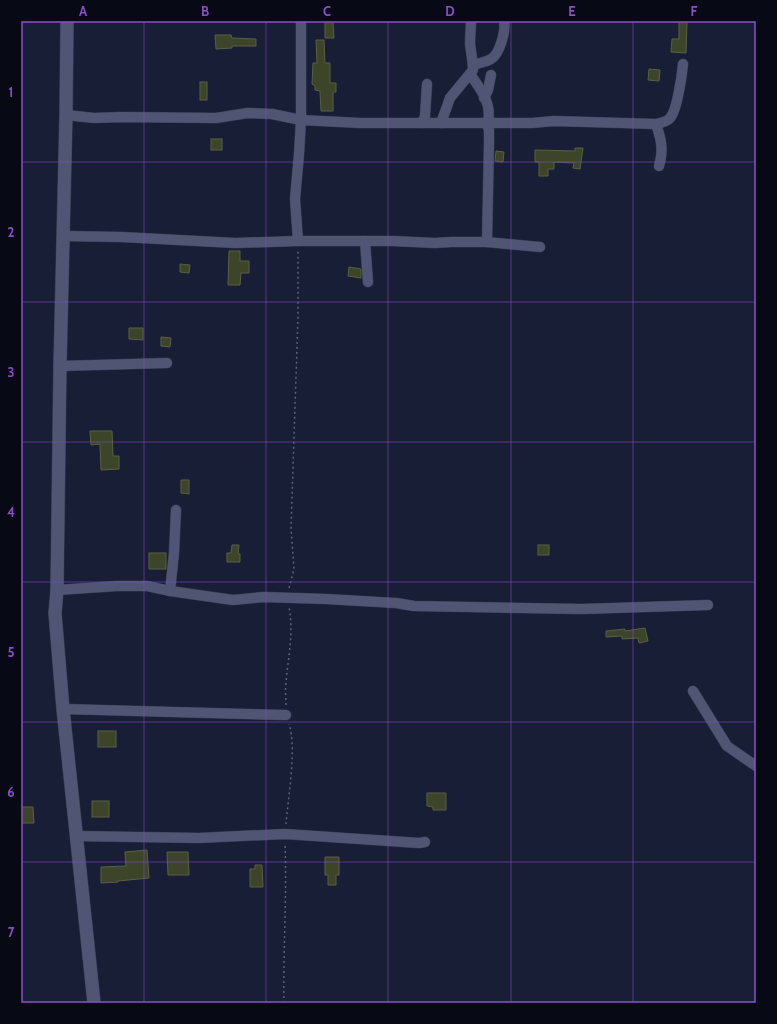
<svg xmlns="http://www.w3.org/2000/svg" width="777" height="1024" font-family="Cabin,sans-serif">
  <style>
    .building { fill: #3c4528; stroke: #586143 }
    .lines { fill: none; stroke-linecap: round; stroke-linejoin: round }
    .minor-casing { stroke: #373a4f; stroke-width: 11 }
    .tertiary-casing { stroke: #373a4f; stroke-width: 14 }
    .path { stroke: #5d6278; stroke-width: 1.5; stroke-dasharray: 2 3; stroke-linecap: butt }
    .minor { stroke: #4f5572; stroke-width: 10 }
    .tertiary { stroke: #4f5572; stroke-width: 13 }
    .grid { fill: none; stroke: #8d4fc8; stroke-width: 1; stroke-opacity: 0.55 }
    .neatline { fill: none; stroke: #8d4fc8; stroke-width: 1.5 }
    .grid-label { font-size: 13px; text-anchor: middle; font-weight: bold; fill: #8d4fc8 }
  </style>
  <rect width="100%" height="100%" fill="#191e37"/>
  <g class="building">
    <path d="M325,21h8l1,17h-9z"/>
    <path d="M679,21h8l-1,32 -15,-1 1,-13h7z"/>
    <path d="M215,35h16l1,3 24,1v7h-24v2l-16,1z"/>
    <path d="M316,40h8l1,23h5v20h6v9h-3v19h-12l-1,-20 -5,-1v-4l-3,-2 1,-21h4z"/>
    <path d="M649,69l11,1 -1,11 -11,-1z"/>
    <rect x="200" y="82" width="7" height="18"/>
    <rect x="211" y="139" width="11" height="11"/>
    <path d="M575,148h8l-3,21 -7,-1 1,-5 -20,-1v7h-6v7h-9v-14h-4v-12l40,1z"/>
    <path d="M496,151l8,1 -1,10 -8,-1z"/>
    <path d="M229,251h11v10h9v12h-8l-1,12h-12z"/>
    <path d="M180,264l10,1 -1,8 -9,-1z"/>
    <path d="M349,267l12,2v9l-13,-2z"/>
    <path d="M129,328h14v12l-14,-1z"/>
    <path d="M161,337l10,1 -1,9 -9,-1z"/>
    <path d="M90,431h22l1,25h6v13l-18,1 -1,-26 -9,1z"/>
    <path d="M181,480h8v14l-8,-1z"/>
    <path d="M232,545h7l-1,9h2v8h-13v-9h4z"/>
    <rect x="538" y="545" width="11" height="10"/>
    <rect x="149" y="553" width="17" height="16"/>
    <path d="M645,628l3,13 -9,2 -1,-5 -16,1v-3l-16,1v-6l19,-2v2z"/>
    <rect x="98" y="731" width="18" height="16"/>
    <path d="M427,793h19v17h-13v-3l-6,-1z"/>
    <rect x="92" y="801" width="17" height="16"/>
    <path d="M21,807h12l1,16h-13z"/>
    <path d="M147,850l2,28 -31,3v1l-17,1v-16l25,-1 -1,-14z"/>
    <path d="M167,852h21l1,23h-21z"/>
    <path d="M325,857h14v18h-3v10h-8v-10h-3z"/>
    <path d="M255,865h7l1,22h-13v-18h5z"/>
  </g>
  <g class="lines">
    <defs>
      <g id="minor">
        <path d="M473,65c6,-2 13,-3 18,-6 9,-5 15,-29 13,-38"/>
        <path d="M470,74c11,16 22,29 18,48"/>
        <path d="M484,98l4,-8 3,-15"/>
        <path d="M66,115l28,3 28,-1 94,1 32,-5 24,1 29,6 59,3h172l22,-2 102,3c4,-1 11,-2 14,-6 7,-7 12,-43 13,-54"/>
        <path d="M486,122l3,8v13l-2,99"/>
        <path d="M422,123l3,-7 2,-32"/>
        <path d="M441,123l9,-25 23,-28c0,-9 -2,-17 -3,-26 0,-8 1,-15 1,-23"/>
        <path d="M656,124c5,15 8,25 3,42"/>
        <path d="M63,236l59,1 113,6 63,-2h95l42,2 16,-1h36l53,5"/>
        <path d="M298,241l-3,-42 4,-45 2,-34v-99"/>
        <path d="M365,241l3,41"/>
        <path d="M60,366l107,-3"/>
        <path d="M57,590l60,-4h30l23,5 63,9 30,-3 63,2 70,4 18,3 168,3 126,-4"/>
        <path d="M170,591l4,-38 2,-43"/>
        <path d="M693,691l34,55 29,20"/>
        <path d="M63,709l223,6"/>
        <path d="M76,836l123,2 86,-4 134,9 6,-1"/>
      </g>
      <path id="tertiary" d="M67,21l-1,94 -6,251 -3,224 -2,23 8,96 31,294"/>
    </defs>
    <use href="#minor" class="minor-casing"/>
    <use href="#tertiary" class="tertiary-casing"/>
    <g class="path">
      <path d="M289,588l5,-19 -3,-41 7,-211v-67"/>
      <path d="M286,705c0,-7 -1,-15 0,-22 2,-26 8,-50 3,-76"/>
      <path d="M286,824c2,-26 11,-76 3,-100"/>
      <path d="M284,1003c-1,-53 3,-106 1,-159"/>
    </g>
    <use href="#minor" class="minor"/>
    <use href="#tertiary" class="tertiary"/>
  </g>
  <path class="grid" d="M144,21v982M266,21v982M388,21v982M511,21v982M633,21v982M21,162h735M21,302h735M21,442h735M21,582h735M21,722h735M21,862h735"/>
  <rect width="777" height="1024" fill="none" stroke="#070914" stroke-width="44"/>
  <rect x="22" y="22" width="733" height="980" class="neatline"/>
  <g class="grid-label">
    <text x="83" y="16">A</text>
    <text x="205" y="16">B</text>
    <text x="327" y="16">C</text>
    <text x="450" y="16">D</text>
    <text x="572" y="16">E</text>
    <text x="694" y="16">F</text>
    <text x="11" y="97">1</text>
    <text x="11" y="237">2</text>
    <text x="11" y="377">3</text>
    <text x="11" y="517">4</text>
    <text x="11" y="657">5</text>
    <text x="11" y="797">6</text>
    <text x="11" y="937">7</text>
  </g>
</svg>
